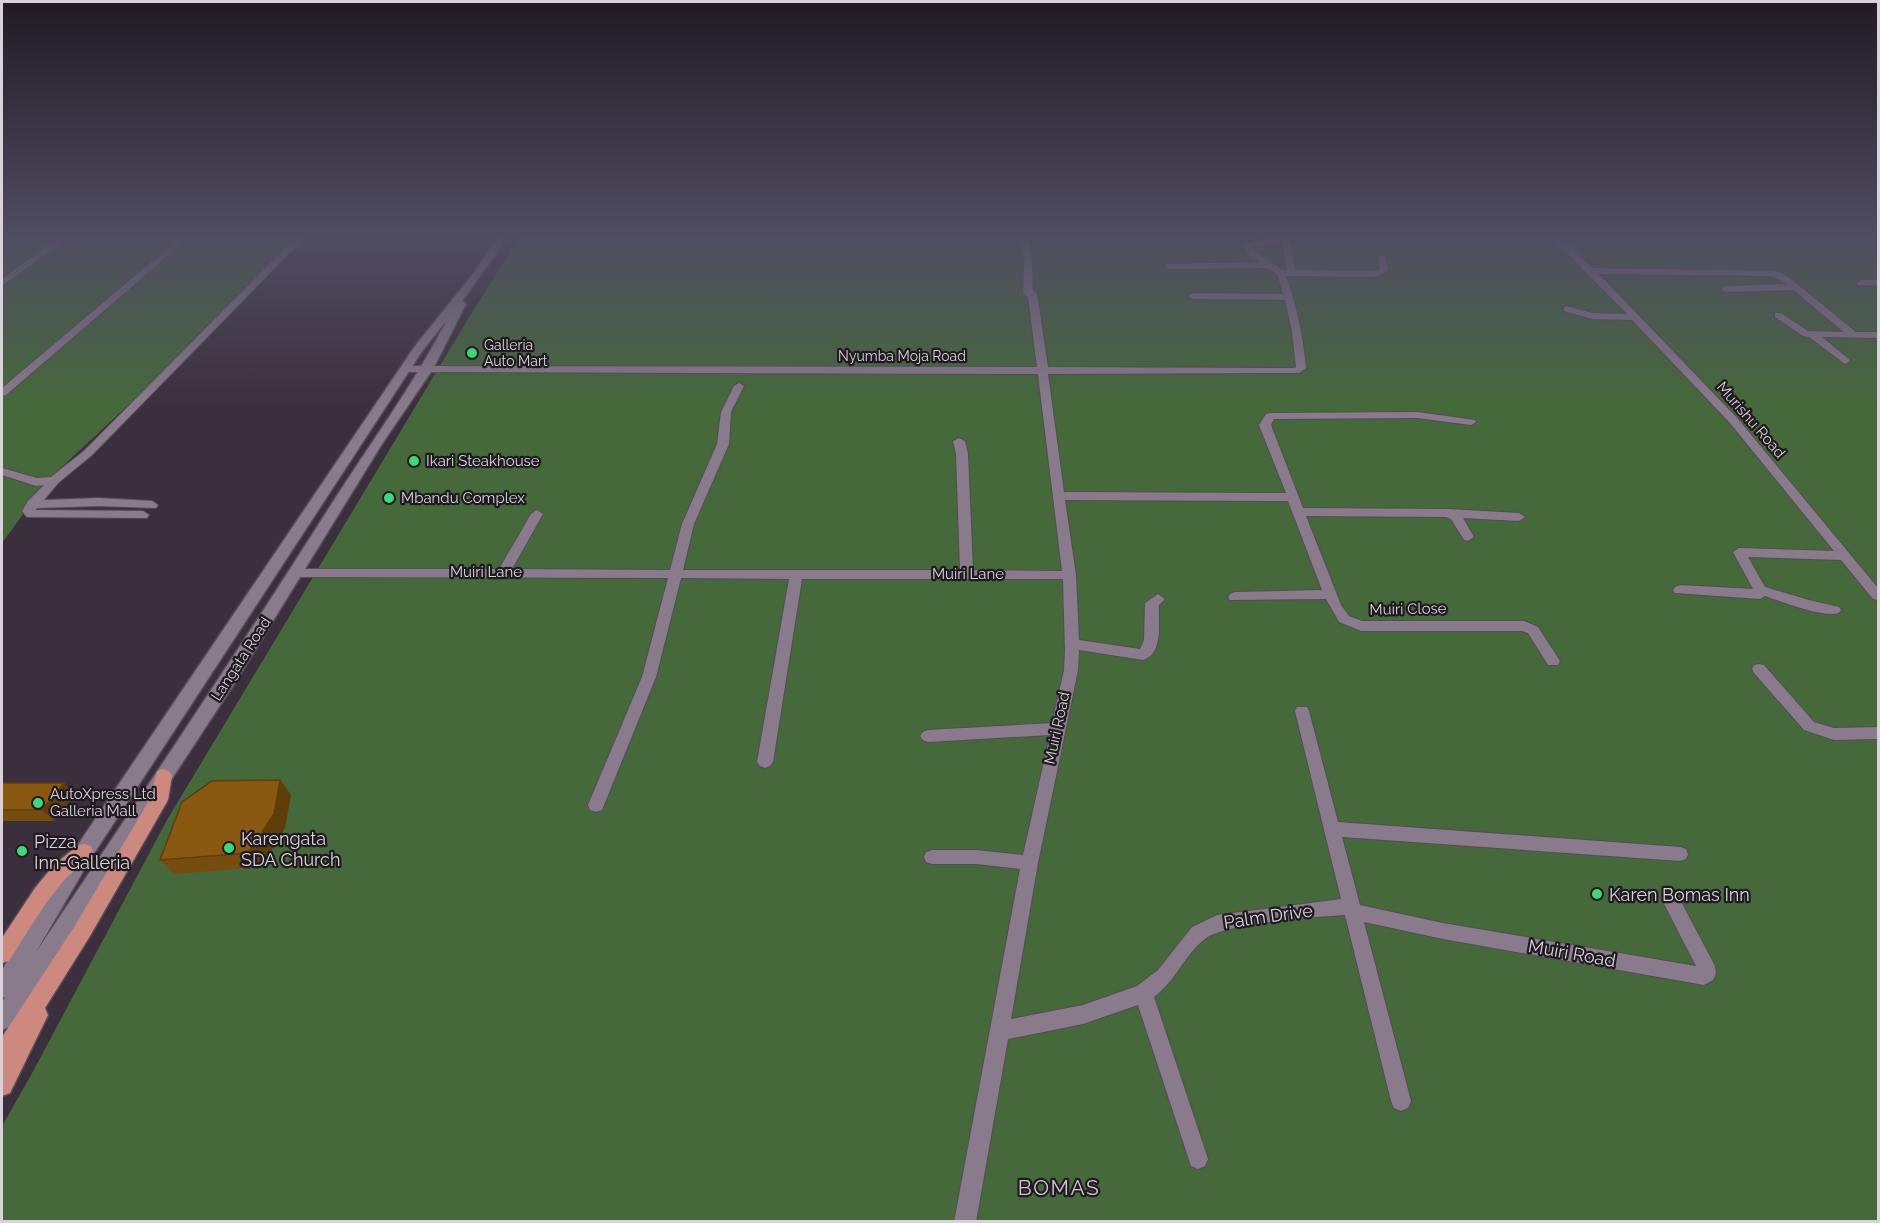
<svg xmlns="http://www.w3.org/2000/svg" width="1880" height="1223" font-family="Raleway,sans-serif">
  <style>
    .green { fill: #45693a }
    .lines { fill: none; stroke-linecap: round; stroke-linejoin: round }
    .street-casing { stroke: #564b57; stroke-width: 2 }
    .secondary-casing { stroke: #564b57; stroke-width: 3 }
    .primary-casing { stroke: #564b57; stroke-width: 3 }
    .street { fill: #8a7b8c; fill-rule: evenodd }
    .secondary { fill: #8a7b8c; fill-rule: evenodd }
    .primary { fill: #cd897f; fill-rule: evenodd }
    .wall { fill: #764d0f }
    .shaded-wall { fill: #603e0c }
    .building { fill: #895911; stroke: #603e0c; stroke-width: 1.5 }
    .poi-dot { fill: #40d77c; stroke: #1f1a20; stroke-width: 2 }
    .labels { text-anchor: middle; dominant-baseline: central; stroke-width: 4.5; stroke-linejoin: round; paint-order: stroke }
    .far-poi-label { font-size: 14px; fill: #dad2db; stroke: #1f1a20; text-anchor: start }
    .far-street-label { font-size: 14px; fill: #dad2db; stroke: #1f1a20 }
    .street-label { font-size: 15px; fill: #dad2db; stroke: #1f1a20 }
    .poi-label { font-size: 15px; fill: #dad2db; stroke: #1f1a20; text-anchor: start }
    .near-poi-label { font-size: 18px; fill: #dad2db; stroke: #1f1a20; text-anchor: start }
    .near-street-label { font-size: 18px; fill: #dad2db; stroke: #1f1a20 }
    .near-quarter-label { font-size: 21px; letter-spacing: 1.5px; fill: #d2c2d4; stroke: #1f1a20 }
  </style>
  <rect width="100%" height="100%" fill="#3c2f3d"/>
  <g class="green">
    <path d="M2,236h307l-261,244 -46,63z"/>
    <path d="M520,236h1358v985l-1876,1v-96l28,-49 137,-257 307,-511z"/>
  </g>
  <g class="lines">
    <defs>
      <g id="street">
        <path d="M60,236h10l-68,50v-7z"/>
        <path d="M182,236h9l-185,159 -4,1v-8z"/>
        <path d="M297,236h9l-214,219 -34,28 -14,17 55,-2 53,3 6,4 -2,3 -57,-2 -62,2 -2,2 108,1 6,4 -2,3 -120,-1 -5,-6 6,-10 16,-16 -8,1 -34,-11v-7l35,10 14,-1 33,-26z"/>
        <path d="M925,236h103l4,26 1,28 4,3 11,74 245,1 3,-1 -4,-35 -7,-32 -92,-1 -5,-3 5,-3 90,1 -6,-20 -10,-6 -99,1 -3,-1v-4l95,-2 -10,-6 -8,-11 1,-2 46,-7 7,34 79,1 5,-2 -3,-12 7,-2 5,15 -12,7 -91,-1c11,30 17,60 20,92l-7,5 -251,1 16,118 222,1 -27,-68 7,-11 4,-1 147,-1 58,8 1,2 -5,3 -54,-7 -143,1 -3,6 32,83 145,1 71,4 6,4 -6,4 -56,-3 11,19 -6,4 -4,-1 -13,-21 -5,-2 -140,-1 35,89 8,11 13,5h162l14,6 22,34 -2,4h-10l-20,-32 -6,-2h-161l-22,-9 -13,-23 -96,1 -2,-3 2,-3 5,-2 87,-2 -34,-89 -223,-1 11,75 3,65 61,9 4,-9 1,-37 13,-9 7,5 -6,6c-1,17 5,49 -16,55l-64,-10 -1,20 -40,193 -27,156 72,-14 54,-19 21,-16 34,-43 25,-12 124,-16 -46,-188 2,-4h10l2,4 29,111 342,25 6,2 2,5 -2,5 -6,2 -338,-24 18,68 83,18 253,43 -35,-68 3,-6 6,-2 6,2 39,74 1,8 -3,6 -9,5 -261,-46 -79,-17 47,179 -3,7 -7,3 -7,-3 -3,-7 -46,-186c-28,2 -121,8 -140,24 -21,16 -29,42 -51,58l54,162 -3,7 -7,3 -7,-3 -53,-161 -55,19 -75,15 -32,183h-22l66,-353 -44,-5h-44l-6,-2 -2,-5 2,-5 6,-2h44l47,5 27,-120 -122,7 -5,-2 -3,-4 3,-4 5,-2 124,-7 12,-53 1,-19 -2,-72h-261l-29,183 -3,4 -5,2 -5,-2 -3,-4 32,-183 -108,-1 -25,99 -52,128 -2,5 -6,2 -6,-2 -2,-5 54,-128 26,-99 -372,-1 -6,-4 6,-4h203l32,-55 6,-4 6,4 -31,55 158,1 12,-46 35,-80 4,-32 13,-26 5,-3 5,3 -13,26 -2,32 -35,80 -11,46h277l-4,-116 -3,-13 6,-3 6,3 3,13 5,116 89,1 -24,-197 -633,-2 -5,-3 5,-3 632,1 -9,-70 -5,-3 1,-32 -5,-22h-90zM1282,243l5,27h-4l-27,-18 -5,-6z"/>
        <path d="M1550,236h9l34,32 182,3 11,4 70,57h22v6l-56,-1 27,22 1,2 -5,3 -36,-27 -6,-1 -28,-19v-4h6l27,18 36,1 -51,-42 -67,2 -5,-3 5,-3 61,-2 -16,-8 -172,-2 139,145 140,169v12l-5,-1 -32,-39 -93,-3 17,30 44,13 30,7 2,3 -2,3c-18,5 -56,-11 -74,-17l-5,3 -85,-6 -2,-3 2,-3 5,-2 73,4 -20,-37 6,-4 95,3 -104,-128 -98,-103 -40,-1 -28,-8v-4l3,-1 25,7 35,1z"/>
        <path d="M1861,280h17v6l-20,-1 -2,-2z"/>
        <path d="M1759,664l5,1 50,57 20,6 44,-1v12l-44,1 -30,-10 -50,-57 -2,-4 2,-4z"/>
      </g>
      <path id="secondary" d="M499,236h10l-47,65 4,3 -33,65 -51,75 -146,237 -227,346 -7,3v-28l3,-5 -3,1v-28l75,-124 338,-500 55,-68zM447,320c-34,66 -78,125 -118,188 -95,150 -194,297 -293,444l55,-94 332,-508z"/>
      <g id="primary">
        <path d="M163,769l6,2 3,5 -4,24 -78,136 -45,72 3,7 -38,78 -8,3v-59l74,-113 74,-125 7,-28z"/>
        <path d="M84,844l7,2 2,6c-5,12 -18,17 -27,26 -22,25 -39,55 -57,83l-7,2v-25l33,-50 19,-23 23,-19z"/>
      </g>
    </defs>
    <use href="#street" class="street-casing"/>
    <use href="#secondary" class="secondary-casing"/>
    <use href="#primary" class="primary-casing"/>
    <use href="#street" class="street"/>
    <use href="#secondary" class="secondary"/>
    <use href="#primary" class="primary"/>
  </g>
  <g class="wall">
    <path d="M280,780l11,15 -6,33 -24,39 -87,7 -14,-14z"/>
    <path d="M2,785l73,9 -21,27h-52z"/>
  </g>
  <g class="shaded-wall">
    <path d="M280,780l11,15 -6,33 -24,39 -13,-14z"/>
    <path d="M64,783l11,11 -21,27 -12,-11z"/>
  </g>
  <g class="building">
    <path d="M280,780l-6,34 -26,39 -88,7 22,-58 30,-21z"/>
    <path d="M3,783h61l-22,27h-40v-25z"/>
  </g>
  <linearGradient id="sky" x2="0" y2="1"><stop stop-color="#211a22"/><stop offset="0.58" stop-color="#504d62"/><stop offset="1" stop-color="#504d62" stop-opacity="0"/></linearGradient>
  <rect width="1880" height="407" fill="url(#sky)"/>
  <g class="poi-dot">
    <circle cx="472" cy="353" r="6"/>
    <circle cx="414" cy="461" r="6"/>
    <circle cx="389" cy="498" r="6"/>
    <circle cx="38" cy="803" r="6"/>
    <circle cx="229" cy="848" r="6"/>
    <circle cx="22" cy="851" r="6"/>
    <circle cx="1597" cy="894" r="6"/>
  </g>
  <g class="labels">
    <g class="far-poi-label">
      <text x="484" y="345">Galleria<tspan x="484" dy="16">Auto Mart</tspan></text>
    </g>
    <g class="far-street-label">
      <text x="902" y="356">Nyumba Moja Road</text>
    </g>
    <g class="street-label">
      <text transform="translate(1751 420) rotate(49)">Murishu Road</text>
      <text x="486" y="572">Muiri Lane</text>
      <text x="968" y="574">Muiri Lane</text>
      <text transform="translate(1408 609) rotate(-1)">Muiri Close</text>
      <text transform="translate(241 659) rotate(-57)">Langata Road</text>
      <text transform="translate(1057 728) rotate(-78)">Muiri Road</text>
    </g>
    <g class="poi-label">
      <text x="426" y="461">Ikari Steakhouse</text>
      <text x="401" y="498">Mbandu Complex</text>
      <text x="50" y="794">AutoXpress Ltd<tspan x="50" dy="17">Galleria Mall</tspan></text>
    </g>
    <g class="near-poi-label">
      <text x="241" y="838">Karengata<tspan x="241" dy="21">SDA Church</tspan></text>
      <text x="34" y="841">Pizza<tspan x="34" dy="21">Inn-Galleria</tspan></text>
      <text x="1609" y="894">Karen Bomas Inn</text>
    </g>
    <g class="near-street-label">
      <text transform="translate(1268 916) rotate(-8)">Palm Drive</text>
      <text transform="translate(1572 953) rotate(10)">Muiri Road</text>
    </g>
    <g class="near-quarter-label">
      <text x="1059" y="1187">BOMAS</text>
    </g>
  </g>
  <rect width="1880" height="1223" fill="none" stroke="#dad2db" stroke-width="6"/>
</svg>
